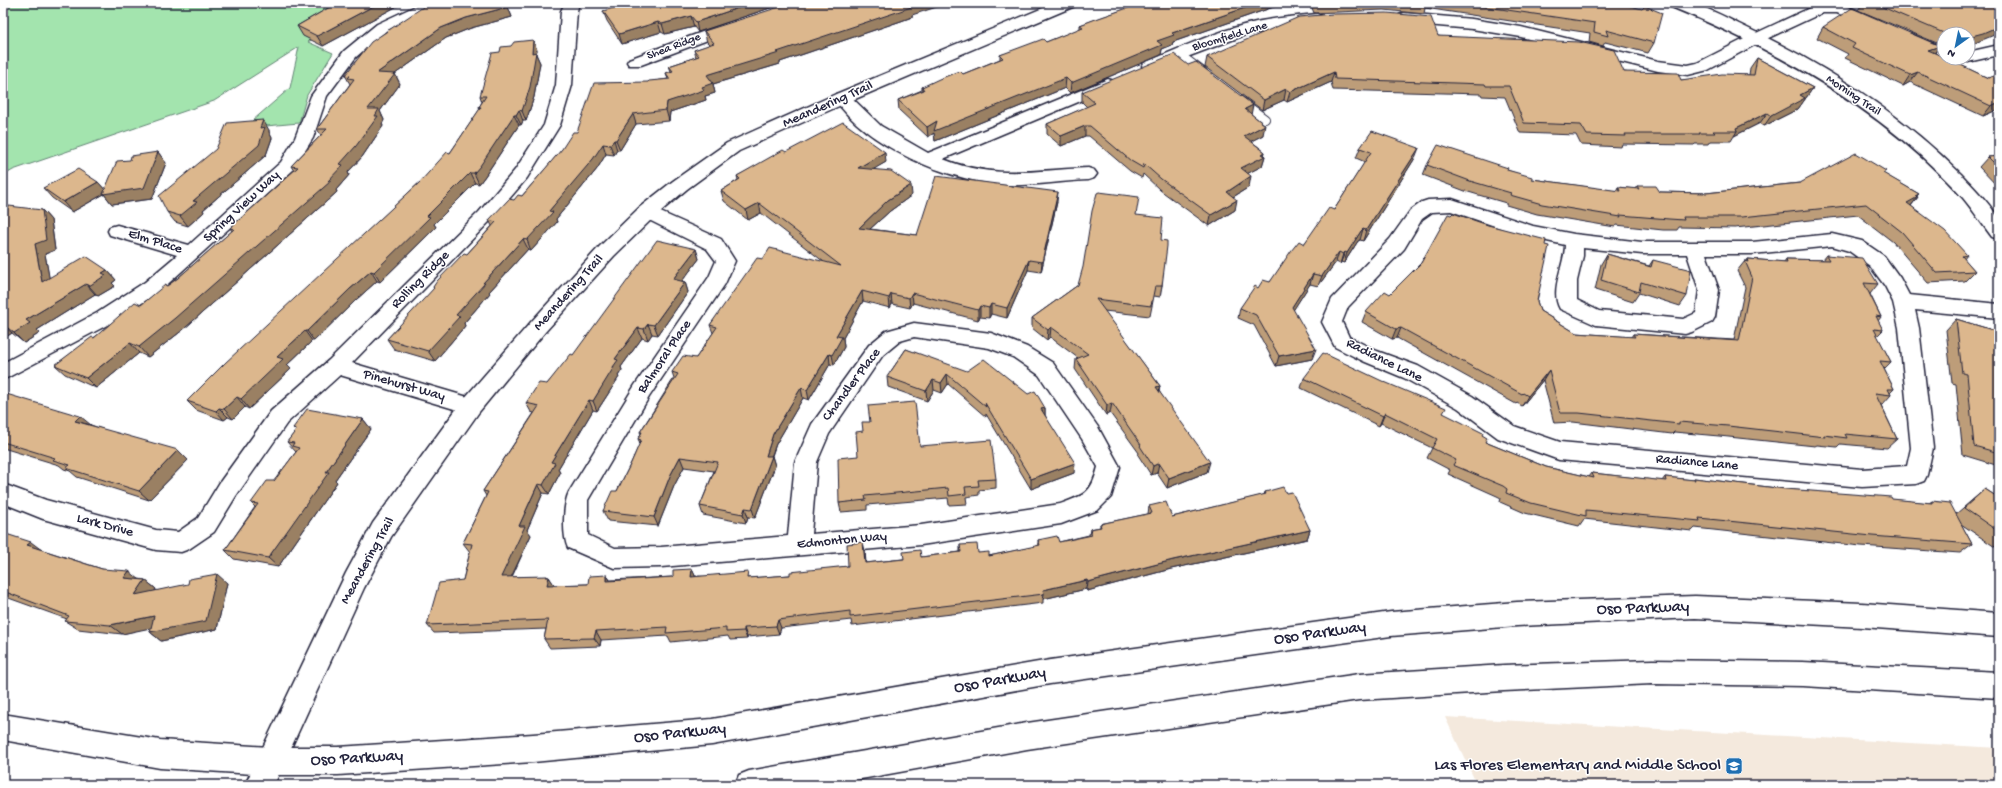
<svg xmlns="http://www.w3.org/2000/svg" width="2002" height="788" font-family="'Gochi Hand',sans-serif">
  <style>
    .built { fill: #f4e9dd }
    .green { fill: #a3e4ae; stroke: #628374 }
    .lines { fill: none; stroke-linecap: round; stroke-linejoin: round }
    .service-casing { stroke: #22223b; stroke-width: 10 }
    .minor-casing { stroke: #22223b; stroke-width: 3 }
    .tertiary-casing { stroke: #22223b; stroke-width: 3 }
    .primary-casing { stroke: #22223b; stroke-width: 3 }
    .service { stroke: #fff; stroke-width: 8 }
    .minor { fill: #fff; fill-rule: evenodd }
    .tertiary { fill: #fff; fill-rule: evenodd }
    .primary { fill: #fff; fill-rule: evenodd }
    .wall { fill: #bd9d79; stroke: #22223b }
    .shaded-wall { fill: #9a8063; stroke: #22223b }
    .building { fill: #dcb78d; stroke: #22223b }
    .labels { text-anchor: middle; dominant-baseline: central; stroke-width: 3; stroke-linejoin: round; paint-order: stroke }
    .far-street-label { font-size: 12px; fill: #22223b; stroke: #fff }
    .street-label { font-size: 14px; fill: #22223b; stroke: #fff }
    .near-street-label { font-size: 17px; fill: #22223b; stroke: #fff }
    .near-poi-label { font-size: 17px; fill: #22223b; stroke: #fff; text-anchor: end }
  </style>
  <rect width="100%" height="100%" fill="#fff"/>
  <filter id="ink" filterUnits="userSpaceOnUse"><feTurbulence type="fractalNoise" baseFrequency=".025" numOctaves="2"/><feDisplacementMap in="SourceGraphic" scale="8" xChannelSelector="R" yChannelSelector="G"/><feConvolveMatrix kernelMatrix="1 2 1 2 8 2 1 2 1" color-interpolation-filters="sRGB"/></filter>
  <g filter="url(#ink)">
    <path class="built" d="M1445,717l554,31v37h-522z"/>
    <path class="green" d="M3,3h367l-62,39 25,11 -26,42 -8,28 -55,5 46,-40 9,-41 -85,54 -201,69 -10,6z"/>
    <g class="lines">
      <defs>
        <g id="service">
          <path d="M1179,54l24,18"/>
          <path d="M1241,101l24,18"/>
        </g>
        <g id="minor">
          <path d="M422,3h21l-2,3 -54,24 -31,27 -29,39 -14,42 -20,32 -134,122 -48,31 -108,57v-17l94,-50 48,-31 32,-27 -67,-20 -2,-4 2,-4 7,-2 72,20 92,-83 14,-24 16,-42 33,-45 33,-27z"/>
          <path d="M565,3h14l-2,8 -5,74 -12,40 -33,53 -36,42 -139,143 126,37 4,6 -4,6 -7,2 -131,-39 -53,48 -51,73 -22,36 -25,17 -8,3 -25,-2 -113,-31 -40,-16v-19l43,16 110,30 22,2 20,-14 22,-36 51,-71 58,-51 150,-148 36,-42 29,-45 12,-40 5,-74z"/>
          <path d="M1839,3l39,16 3,3 -3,3 -5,2 -36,-14h-15l-60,28 -54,29 -20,5 -30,-4 -137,-34 -49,-8 -68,-6 -5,-2 -3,-3 3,-3 5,-2 68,6 49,8 137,34 30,4 9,-2 55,-28 62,-29z"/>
          <path d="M1317,14l5,2 3,3 -3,3 -74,12 -98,37 -6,-2 -2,-3 2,-3c37,-15 74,-33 112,-41 20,-4 41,-6 61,-8z"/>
          <path d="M732,21l5,2 3,3 -3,3 -96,36h-12l-2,-3 2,-3z"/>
          <path d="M1910,34l34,14v10h3l-9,-1 -33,-15 -3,-3 3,-3z"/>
          <path d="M1999,45v10l-31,7 -7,-4h7v-6z"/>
          <path d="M1108,79l6,2 2,3 -2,3 -171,72c52,21 92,11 145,9l6,2 3,4 -3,4 -6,2c-27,1 -55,6 -82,5 -58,-4 -139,-38 -172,-87l2,-4 6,-1 6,1 33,32 47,27z"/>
          <path d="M1452,199l81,27 41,8 68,8h110l80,-8 30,7 22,15 16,22 9,17 90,9v14l-84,-8 4,18 14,120 -6,27 -3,6 -8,3 -54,3 -303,-27 -61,-22 -40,-30 -54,-30 -41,-17 -28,-14 -13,-25 10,-23 58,-60 20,-28 12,-9 6,-2zM1451,211l73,25 41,9c0,20 -16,45 -5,64l36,16 89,9 7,-2 20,-10 3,-5 4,-27 -13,-36h46l80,-8 17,5 21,15 15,20 8,16 6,26 12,120 -4,18 -45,3 -302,-27 -46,-16 -42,-30 -54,-30 -41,-15 -28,-14 -7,-15 6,-15 56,-58 18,-30 10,-7zM1583,248l59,6h45l12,36 -3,23 -13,6 -84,-8 -22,-11v-19l6,-25z"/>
          <path d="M647,206l74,33 14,22 -10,23 -76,113 -61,103v35l27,13 46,-1 127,-11 7,-74 17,-38 57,-79 17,-14 28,-8 77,10 36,14 26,16 45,64 22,40 -9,30 -13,13 -37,14 -140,21 -260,22 -47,1 -46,-20c-6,-12 -5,-44 1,-56l66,-107 74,-108 7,-16 -9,-12 -66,-33 -3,-4 3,-4zM914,337l75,11 24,9 26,18 43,64 16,28c-7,27 -13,28 -38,37l-139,21 -110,9 6,-72 12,-28 54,-79 17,-14z"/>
        </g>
        <g id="tertiary">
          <path d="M1055,3h22l-2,3 -227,96 -109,49 -52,38 -33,28 -40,39 -69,76 -66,80 -88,125 -27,51 -90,197h-29l101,-212 27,-50 90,-123 68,-78 69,-76 40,-39 33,-26 54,-38 109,-49z"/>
          <path d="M1667,3c7,0 15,-1 21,0 15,2 37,14 51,21 81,38 158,86 222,150 11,12 29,29 37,44 3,5 1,15 1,21l-7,-2c-10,-13 -19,-27 -29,-39 -79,-88 -185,-148 -294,-192z"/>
        </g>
        <g id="primary">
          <path d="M1695,596l167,7 137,10v24l-137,-10 -167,-9 -178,8 -126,10 -341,48 -338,61 -179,17 -195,13h-68l-110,-7 -157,-28v-26l157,26 110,7h68l195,-13 179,-15 338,-59 341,-48 126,-10z"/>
          <path d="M1652,660l151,2 196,10v26l-196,-12 -151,-2 -148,7 -145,9 -332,49 -199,36h-93l4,-10 10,-4 278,-48 332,-49 145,-9z"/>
        </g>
      </defs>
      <use href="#service" class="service-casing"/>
      <use href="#minor" class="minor-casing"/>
      <use href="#tertiary" class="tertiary-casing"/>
      <use href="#primary" class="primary-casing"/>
      <use href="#service" class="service"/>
      <use href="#minor" class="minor"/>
      <use href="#tertiary" class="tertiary"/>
      <use href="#primary" class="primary"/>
    </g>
    <g class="wall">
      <path d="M337,3h66l-80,43 -20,-10 -6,-10z"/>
      <path d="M785,3l-87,29 -4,-5 -29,7 -4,-2 -39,12 -15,-23 -4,-10 33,-5z"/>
      <path d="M1142,3h143l-112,39 -1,3 -10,4 -1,6 -91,38 -5,-5 -130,53 -1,-8 -6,4 -29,-27 -1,-10 24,-10v-3l41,-13 37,-15v-4l46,-13 34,-13v-4z"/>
      <path d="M1310,3h309l35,40 -6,10 -43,-11 -2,4 -14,-4 1,-9 -165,-25 -1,6 -40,-4 -70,3z"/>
      <path d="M1863,3h136l-24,40 -7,2v-11h-24v12l-86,-36z"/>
      <path d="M508,7l4,10 -41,11 -25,10 -51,36 5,10 -20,27 4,9 -2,4 1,2 -21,31 -14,15 1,3 -13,15 1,2 -153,137 -36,28 -9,-4 -43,35 -31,-14 -10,-9 112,-79 11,-8 54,-47 -2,-3 64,-57 -3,-5 30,-31 -4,-6 33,-45 -5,-9z"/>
      <path d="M912,15v2l-11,4 -121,41v2l-67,20 2,9 -10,3 1,4 -36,12 -1,9 -33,3 -16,26h-3l-3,5 -8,-1 -9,15 -41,50 1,3 -26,29 -3,-2 -39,43 1,1 -26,30 1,3 -30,35 -41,-12 -7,-10 47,-50 -1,-2 34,-33 25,-28 -3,-6 25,-20 8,-4 55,-64 71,-50 20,-3 -2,-6 5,-2 -2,-5 27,-9 -2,-7 16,-5 -3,-3 -3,-11z"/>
      <path d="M1823,27l117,19 -5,7 53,25 11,-4v35l-16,7 -73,-34 -7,4 -58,-28 3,-4 -31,-16z"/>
      <path d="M1438,36l186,36 57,8 68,-5 1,-7 7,-10 56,30 -15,21 -34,17 -4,-3 -26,13 -3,5h-21l-2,3h-13l-1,1 -72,-1 -1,3 -40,-2 -5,-10 -56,-2 -15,-36 -23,-1 -1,-2 -148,-4 -2,-8 -44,20 -3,-2 -22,10 -57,-43 2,-10z"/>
      <path d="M537,50l-1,4 4,9 -6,34 -8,24h-3l-2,4h-2l-34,51 -6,8 -4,-1 -41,41 2,3 -56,55 -3,-1 -20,18 -43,42h-2l-25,24 4,4 -42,40 -4,-2 -12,12 -5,-2 -4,3 -28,-10 -9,-9 233,-219 30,-29 30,-44 -1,-2 3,-5 -2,-6z"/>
      <path d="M1082,92l169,22 12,21 -12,6 14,11 -1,3 1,1 -3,10 -14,7 1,14 -16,10 2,13 -26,16 -49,-36 -17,-16 -1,4 -12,-7 -41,-35h-4l-24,10 -14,-12v-10l40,-17 -5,-5z"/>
      <path d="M269,130v2l3,6 -6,17 -63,55 1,2 -16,14 -13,-4 -8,-10z"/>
      <path d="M1360,148l55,10 -52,83 -3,-1 -2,1 -14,22 -3,-1 -1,2 -4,-2 -18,24 -8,-2 -17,26 19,49 -36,7 -22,-41 -16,-7 2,-10 18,-20 12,-6 64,-72 31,-48 -9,-4z"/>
      <path d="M158,152l8,11 -14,36 -40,5 -8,-10 -32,18 -20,-14 -9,-10 55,-6 7,8 25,-30z"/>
      <path d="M786,152l100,10 -13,7 39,26 -22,16 -20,18 47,6 140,-33 -16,70 -13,-2 -21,48 -16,-4 -2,4 -9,-1 -2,3 -65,-17 -3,5 -18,-4 -2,4 -27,-7 -20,37 1,9 -10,18 -4,-1 -21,36 -6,-2 -27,46 -4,12 3,10 -20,52 -7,-1 -2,6 -43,-8 -3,-9 14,-35 -30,-4 -10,19 -16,40 -50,-5 -5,-10 14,-20 14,-28 9,-20 -2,-4 3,-5 -1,-2 34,-54 -2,-6 24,-14 17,-25 -3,-8 53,-66 61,3 -63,-49 -13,7 -24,-19 -3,-10 17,-11 -1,-4z"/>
      <path d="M1999,156v32l-20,-21 9,-10z"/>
      <path d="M1427,165l80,5 25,9 84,12 2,-4 17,2 2,-3 23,6 46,1 178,-19 35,20 -3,3h2l-7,9 56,49 -3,4 11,12 -10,10 -37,2 -35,-41 -35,-27 -123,13 -56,-1 -2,3h-14l-47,-5 -1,2 -78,-13 -31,-9v-2l-41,-12 -42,-16z"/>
      <path d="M42,210l9,10 4,30 -10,4 4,24 58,-8 9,10 -4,3 3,3 -17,10 -3,-2 -58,36 3,3 -16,10 -12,-10 -9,6v-128z"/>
      <path d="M1136,215l25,25 1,46 -2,11 -6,-1 -4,20 -46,-5 56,75 -1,5 48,81 -40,16 -10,-15 -6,2 -13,-20 1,-2 -29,-40 -4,2 -31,-46 1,-10 2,-1 -28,-21 -3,3 -15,-12v-10l46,-33z"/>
      <path d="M1451,215l37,10 57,20 -8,56 3,10 36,22 55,4 2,-3 101,6 11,-53 -8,-16 8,-10h2l1,-2 36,3 2,-3 36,1 4,-5 52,29 -8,10 11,23 -3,4 5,9 -6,6 14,26 -7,7 10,20 -4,4 1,2 -9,10h-1l16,34 -10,9 -47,-4 -3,3 -20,-2 -2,1 -96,-10 -45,-4 -2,2 -99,-12 -19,1 -11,-43 -21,26 -5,-3 -1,1 -119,-66 -5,1 -30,-17 4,-10 24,-18 31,-31z"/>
      <path d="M696,249l3,10 -17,22 3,1 3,10 -30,43 -6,-1 -4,6 -6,-2 -21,29 1,3 -4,6 1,1 -22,34 -4,-1 -35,59 2,4 -11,21 -6,-1 -16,37 4,5 -19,42h37l5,8 34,-1 19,-9 3,5 63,-3 19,-8 3,7 55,2 40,-3 58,-9 17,-15 1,12 55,-6 39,-5v-7l18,8 11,3 49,-10v-6l21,2 30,-7 1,-6 10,-2v-3l48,-10 1,-8 23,11 92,-22 1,-3 21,1 24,37 -3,9 -136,30 -84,22 -1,-2 -43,10v4l-191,23 -1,-6 -70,8 -2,6 -32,3v2l-17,1 -2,-4 -57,6 -3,-6 -67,4 -1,6 -50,2 -6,-9 2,-10 -112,4 -7,-8 36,-45 7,-28 -7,-9 23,-47 -3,-5 51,-78 -3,-1 -5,-9 21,-19 26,-29z"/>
      <path d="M1607,254l42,12 4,-6 34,36 -7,10 -41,-13 -6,9 -38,-12 6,-26z"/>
      <path d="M1956,319l43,13v134l-36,-11 -7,-71 -4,-1 -6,-53z"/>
      <path d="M906,349l139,59v7l29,58 -43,16 -45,-75v3l-38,-33 -6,9 -8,-3 -7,11 -39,-14 -1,-10z"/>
      <path d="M1304,378l139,36 39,21 3,7 61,25 43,10 3,-4 70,8 3,-4 28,3 1,-2 91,11 144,14 3,-2 24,13 29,-25 14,9v50l-1,1 -37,-25 11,20 -12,9 -99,-7 -166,-18 -3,3 -108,-12 -5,7 -54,-13 -25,-11 1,-4 -4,-2 -49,-22 2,-4 -23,-12 5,-10 -51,-25 -2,3 -78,-38z"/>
      <path d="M3,393l88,32 97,35 -39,40 -72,-23 -7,-6 -6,-2 -5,-4 -56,-17z"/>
      <path d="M363,419l8,10 -36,51 2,2 -59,85 -44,-8 -9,-9 30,-43 -4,-4 23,-22 22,-29 -9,-10 9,-11 -3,-3z"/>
      <path d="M920,446l76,33v9l-17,2v5l-13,2 1,7 -18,1 -1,-7 -81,7v5l-26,2 -2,-9 19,-47z"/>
      <path d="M3,533l37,16 62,20 37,10 6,1 11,9 -1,2 72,-8 -10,46 -56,12 -11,-9 1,-5 -29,7 -44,-5 -13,-8 2,-2 -64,-23z"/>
    </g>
    <g class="shaded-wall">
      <path d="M379,3h24l-80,43 -6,-10z"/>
      <path d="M753,3h32l-87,29 -2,-10z"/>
      <path d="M918,3h31l-37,12v2l-11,4 -121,41v2l-67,20 2,9 -10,3 1,4 -36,12 -1,9 -3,-11 1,-8 35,-15 5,-12z"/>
      <path d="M1259,3h26l-112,39 -1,3 -10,4 -1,6 -91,38 1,-10 86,-42 15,-8z"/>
      <path d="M508,7l4,10 -41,11 -25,10 -51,36 5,10 -20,27 4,9 -2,4 1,2 -21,31 -14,15 1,3 -13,15 1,2 -153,137 -36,28 -9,-10 189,-166 12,-17 28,-55 9,-36 64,-45 25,-10z"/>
      <path d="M691,16l3,11 -29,7 -3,-10z"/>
      <path d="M658,22l3,10 -39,12 -3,-10z"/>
      <path d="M1999,26v7l-24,10 -7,2v-8z"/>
      <path d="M533,40l4,10 -1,4 4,9 -6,34 -8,24 -4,-10 10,-58z"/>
      <path d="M1940,46l-8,10 -4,-6z"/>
      <path d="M1334,72l-3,10 -44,20 3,-10z"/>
      <path d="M1918,72l-8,10 -7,4 7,-11z"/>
      <path d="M1066,78l-1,10 -130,53 -1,-8 -6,4 -1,-10 10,-6z"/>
      <path d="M1813,88l-15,21 -34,17 7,-10 29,-21z"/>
      <path d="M1286,89l-2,11 -22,10 2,-10z"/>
      <path d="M1999,102v7l-16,7 8,-10z"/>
      <path d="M1253,105l-2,10 -6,-6z"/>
      <path d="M519,110l4,11 -2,4 -5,-10z"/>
      <path d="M1767,113l-7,10 -26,13 3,-5 -1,-3z"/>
      <path d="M633,114l3,10 -16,26 -4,-10z"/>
      <path d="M514,115l5,10 -34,51 -6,8 -5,-11z"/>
      <path d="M263,120l6,10v2l3,6 -6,17 -63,55 1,2 -16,14 -8,-10 80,-88z"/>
      <path d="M1265,125l-2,10 -21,11 2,-10z"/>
      <path d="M1085,126v10l-24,10v-10z"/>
      <path d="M614,140l3,10 -3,5 -4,-10z"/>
      <path d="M603,144l3,10 -9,15 -41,50 1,3 -26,29 -4,-11 22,-29z"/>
      <path d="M1419,148l-4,10 -52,83 3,-11z"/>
      <path d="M158,152l8,11 -14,36 -40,5 -8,-10 -32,18 -9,-10 35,-20 9,10z"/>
      <path d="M885,152l1,10 -27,16 -1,-10z"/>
      <path d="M1265,152l-1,4h1l-3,10 -23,12 2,-10z"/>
      <path d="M470,173l5,10 -41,41 2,3 -56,55 -6,-10 53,-56z"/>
      <path d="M1251,176l-2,11 -24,15 2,-10z"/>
      <path d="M911,185l1,10 -22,16 -30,27 -1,-10 29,-28z"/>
      <path d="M1058,192l-1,10 -16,70 1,-10z"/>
      <path d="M1919,194l-5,5 4,-2 -9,11 -2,-5 8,-7z"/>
      <path d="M1237,200l-2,10 -26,16 2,-11z"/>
      <path d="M759,203l2,10 -13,7 -2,-10z"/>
      <path d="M42,210l9,10 4,30 -10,4 7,39 -10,-11 -7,-38z"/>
      <path d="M1363,229l-3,11 -2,1 -14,22 3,-10 14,-22z"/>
      <path d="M523,239l5,10 -39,43 1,1 -26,30 1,3 -30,35 -7,-10 28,-36 27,-32z"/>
      <path d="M696,249l3,10 -23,30 -3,-10z"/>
      <path d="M1339,252l-3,10 -18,24 4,-10z"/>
      <path d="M1345,252l-4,10 -1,2 3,-10z"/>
      <path d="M1029,260l-1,10 -21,48v-10z"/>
      <path d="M107,270l9,10 -4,3 3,3 -17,10 -9,-10 13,-13z"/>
      <path d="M371,271l6,10 -20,18 -43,42 -7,-10 43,-42z"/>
      <path d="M1313,274l-3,10 -21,33 3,-10z"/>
      <path d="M685,282l3,10 -30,43 -4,-10z"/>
      <path d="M86,284l9,10 -58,36 3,3 -16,10 -10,-10 12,-13z"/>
      <path d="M862,291l1,10 -20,37 1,9 -10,18 -2,-10 4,-19z"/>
      <path d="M912,293l1,10 -3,5 -1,-10z"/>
      <path d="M891,294l1,10 -2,4 -1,-10z"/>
      <path d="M991,304v10l-2,4v-10z"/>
      <path d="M980,306v11l-2,3v-10z"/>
      <path d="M648,324l4,10 -4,6 -4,-11z"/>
      <path d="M3,325l9,8 -9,6z"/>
      <path d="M1051,327l-1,10 -3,3 1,-10z"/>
      <path d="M638,328l4,10 -21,29 1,3 -4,6 1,1 -22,34 -4,-10 20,-34 2,-8z"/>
      <path d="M1401,328l-4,10 -5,1 4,-10z"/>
      <path d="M305,331l7,10 -25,24 4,4 -42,40 -8,-10 36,-42z"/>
      <path d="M130,343l9,10 -43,35 -10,-10z"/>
      <path d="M1316,349l-4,10 -36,7 3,-10z"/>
      <path d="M829,354l1,10 -21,36 -2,-10z"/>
      <path d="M1549,370l-6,10 -21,26 6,-10z"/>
      <path d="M947,374l1,10 -6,9 -1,-10z"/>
      <path d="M933,380l1,10 -7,11 -1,-10z"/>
      <path d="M1160,386l-2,10 -2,-9z"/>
      <path d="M801,388l2,10 -27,46 -8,21 -2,-9 7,-22z"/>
      <path d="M237,397l8,10 -12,12 -9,-10z"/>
      <path d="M589,400l4,10 -35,59 2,4 -11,21 -6,-9 8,-23z"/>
      <path d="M1112,403l-2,10 -4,2 1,-10z"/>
      <path d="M219,408l9,9 -4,3 -8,-9z"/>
      <path d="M1045,408v10l-4,-9z"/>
      <path d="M1385,413l-4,10 -2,3 4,-10z"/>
      <path d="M80,416l11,9 -16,-4z"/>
      <path d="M363,419l8,10 -36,51 2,2 -59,85 -10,-9 58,-86z"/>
      <path d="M178,450l10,10 -39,40 -10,-9z"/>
      <path d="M772,456l3,10 -20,52 -3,-9z"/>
      <path d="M680,457l4,10 -10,19 -16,40 -4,-9 16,-41z"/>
      <path d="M1210,462l-3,10 -40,16 2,-10z"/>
      <path d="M1075,463l-1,10 -43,16v-10z"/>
      <path d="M1159,463l-2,10 -6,2 2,-9z"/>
      <path d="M538,484l5,9 -16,37 4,5 -24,51 -6,-9 18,-51z"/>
      <path d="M745,508l3,9 -2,6 -3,-9z"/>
      <path d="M1310,530l-3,9 -136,30 -84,22 1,-9 85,-22z"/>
      <path d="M31,542l12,9 -16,-6z"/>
      <path d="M863,542l2,9 1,21 -1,-9z"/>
      <path d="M692,569l4,9 -5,-1z"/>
      <path d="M129,571l11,9 -16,-2z"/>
      <path d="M217,574l10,9 -10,46 -56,12 -11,-9z"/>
      <path d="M607,575l5,9 -5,-3z"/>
      <path d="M547,576l2,3v-2l6,9 -8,-1 -1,-8z"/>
      <path d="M145,580l11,9 -10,15 -11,-9z"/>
      <path d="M1087,580l-1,9 -43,10 1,-5 -1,-4z"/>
      <path d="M154,616l11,9 -43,9 -12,-9z"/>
      <path d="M778,620l3,8 -2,6 -3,-8z"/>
      <path d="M744,628l3,9v2l-3,-8z"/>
      <path d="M596,631l5,9 -1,6 -6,-8z"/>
    </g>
    <g class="building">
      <path d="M337,3h42l-62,33 -20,-10z"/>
      <path d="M429,3h77l2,4 -42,11 -25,10 -64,45 18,1 -27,35h11l-4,7h3l-22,30 -16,18 3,1 -15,16h3l-156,137 -36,29 -9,-4 -44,35 -31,-13 37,-28 2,1 41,-36 6,3 24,-20 2,1 11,-8 56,-49 -4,-1 68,-61 -7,-1 36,-37h-10l37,-50 -6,-1 2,-2 -5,-1 26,-33z"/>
      <path d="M631,3h3l2,3 10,-3h107l-57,19 -5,-6 -29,8 -4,-2 -39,12 -16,-23z"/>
      <path d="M792,3h126l-8,3 1,1 -11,4 -123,41 2,1 -72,22 6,8 -11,4 2,3 -37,12 -1,8 -33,4 -17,26h-2l-4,5 -7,-1 -10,15 -44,52 4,1 -26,28 -4,-1 -40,44h2l-29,32 4,1 -32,35 -41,-12 47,-51 -1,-1 4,-6 27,-28 3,1 29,-32 -7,-2 20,-21 5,1 4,-5 4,1 40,-47 11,-17h4l17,-49 54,-1 1,-1 21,-2 -4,-6 7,-2 -4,-5 30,-10 -5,-6 20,-7 -10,-12z"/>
      <path d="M1142,3h117l-87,30 2,2 -17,6 5,4 -91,38 -5,-5 -132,53 3,-10 -10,6 -29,-27 26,-10 -2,-3 17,-8 21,-8 3,3 40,-16 -3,-3 43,-16 3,3 37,-15 -3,-2 13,-5z"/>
      <path d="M1460,3h159l23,6 3,-3 17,7 -8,30 -48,-13 2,6 -14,-4 1,-9z"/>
      <path d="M1873,3h126v23l-16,7 -15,4v-3h-22z"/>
      <path d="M1852,8l88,38 -12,4 16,7v1h2l42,20 11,-4v28l-8,4 -73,-34 -8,3 -58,-27 3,-4 -32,-17z"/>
      <path d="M1387,13l44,4 7,19 141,6 35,8 10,22 54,1 3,7 41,-6 32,1 3,-17 56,30 -13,7 5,3 -34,18 -4,-3 -31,15 1,3h-24l2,2h-16l1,1h-75l1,2 -39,-1 -6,-10 -57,-2 -15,-37h-23l-1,-2 -150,-5 -1,-7 -44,20 -4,-3 -22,11 -57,-43 92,-40 34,-3z"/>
      <path d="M533,40l-1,13 4,-1 -6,35 -8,24 -3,-1 -3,5h-2l-34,51 -6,7h-4l-43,43 3,1 -56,55 -3,-1 -21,18 -43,42h-2l-28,26 6,2 -42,40 -4,-2 -13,12 -5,-1 -3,3 -29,-10 38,-38 195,-181 27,-30 3,1 31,-46h-2l7,-11h-6l12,-43 8,-1 1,-5 10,-1 3,-4z"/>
      <path d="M1174,54l14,11 8,-3 57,43 -8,4 20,16 -21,11 21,16 -3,2 3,2 -24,12 10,8 -24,16 10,8 -26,15 -50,-36 -17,-15 -1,4 -12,-7 -41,-35h-5l-24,10 -14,-12 48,-21 -13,-11z"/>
      <path d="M263,120l-3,8 5,-1 -6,18 -66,56 4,1 -17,14 -13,-4 -8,-16 57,-47 11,-26z"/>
      <path d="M843,122l42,30 -27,16 33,3 20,14 -23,15 -29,28 58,7 19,-59 122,16 -16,70 -13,-2 -22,48 -16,-4 -2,4 -9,-2 -2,4 -66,-17 -3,5 -18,-4 -2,4 -27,-7 -26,45 6,1 -10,18 -3,-1 -22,36 -6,-2 -28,46 -7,22h6l-20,53 -7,-1 -2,6 -43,-8 18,-44 -38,-5 -10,19 -16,41 -51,-6 9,-20h5l14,-28 10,-23 -3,-1 4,-7h-2l38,-58 -6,-2 11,-16 13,2 21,-31 -7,-2 47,-67 6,1 7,-11 71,18 -82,-63 -13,7 -25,-19 19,-12 -3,-3 46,-26 3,2z"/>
      <path d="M1372,131l47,17 -53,82 -3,-1 -2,2 -14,22 -2,-1 -2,2 -4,-2 -17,24 -9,-2 -21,33 24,42 -37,7 -23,-41 -16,-7 15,-22 3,2 5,-8 7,2 21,-31 8,-10 5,3 25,-36 5,2 37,-58 -11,-4z"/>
      <path d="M1438,145l70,23 -1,2 25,7v2l88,12 -2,-4 21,2 -2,-3h19l4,6 46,1 94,-10 56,-30 30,18 -3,2 36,21 -4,2 3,1 -11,6 38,28 22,24 -5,1 13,15 -38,2 -35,-41 -36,-28 -124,13h-59l1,3 -15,-1 -49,-4 1,2 -79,-13 -32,-9 1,-2 -41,-12 -43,-16z"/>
      <path d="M158,152l-14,36 -41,6 14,-33 13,-1 1,-4z"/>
      <path d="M1999,156v12l-11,-11z"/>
      <path d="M78,169l20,13 -35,20 -20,-14z"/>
      <path d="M1099,192l40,5 -3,18 27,3 -2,22 6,1v5l-5,40h-7l-4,20 -55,-7 64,87 -4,1 54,75 -41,16 -10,-15 -6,3 -13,-20 1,-1 -29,-42 -5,2 -31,-46 12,-5 -37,-27 -3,3 -16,-12 46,-33 5,-18 9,-56 5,-18z"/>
      <path d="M9,206l33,4 4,30 -11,4 7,38 44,-26 21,14 -5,3 4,2 -17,11 -3,-2 -60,36 4,3 -16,10 -11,-9v-113z"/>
      <path d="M1453,213l35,12 58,15 -1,5 4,1 -12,55 3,10 36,22 59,4 -2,-3 106,7 13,-64 -7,-16 4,1 -1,-3 39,3 -1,-3 43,1 -3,-5 36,3 16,26 -14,-1 17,34 -5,-1 7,14 -9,-1 17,33 -11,-1 14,28h-6l3,6 -16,-2 22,46 -52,-5 2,4 -23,-3 1,2 -97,-11 -49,-4v2l-100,-11h-19l-11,-43 -21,26 -5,-3 -1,1 -121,-66 -5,1 -30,-17 19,-21 5,3 31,-31 27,-49 3,1z"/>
      <path d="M657,240l39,9 -23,30 12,3 -31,43 -6,-1 -4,5 -6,-1 -23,31 3,1 -5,7h1l-21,34 -4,-1 -38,62 4,1 -12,22 -5,-1 -19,42h6l-24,51 46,-1 -1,1h3l-2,8 41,-1 1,-8 18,-1v6l66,-4v-7l19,-1 -1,8 57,-5 -1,6 43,-3v-3l58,-6 -1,-22 16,-2 2,21 39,-4 -1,-7 17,-2 1,7 40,-5 -1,-7 17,-1 1,9 11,-1v4l51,-11 -2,-5 19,-4 2,6 33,-7 -2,-6 11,-2 -1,-3 52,-11 -3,-7 17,-4 6,15 94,-23 -1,-2 18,-5 3,6 6,-1 18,38 -137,30 -85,22 -1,-2 -44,10 1,4 -194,23v-6l-72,9 -2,6 -32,2v3l-18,1v-4l-60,5 1,-6 -71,4 -2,7 -50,1 4,-19 -121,5 12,-42 24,-3 9,-36 -9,-1 25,-51 -5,-1 56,-85 -13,-3 13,-20 8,1 24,-30 2,1z"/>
      <path d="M1607,254l44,13 2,-7 38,10 -4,26 -46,-14 -2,10 -38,-12z"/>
      <path d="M1956,319l43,13v121l-25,-7 -7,-72 -5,-1z"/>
      <path d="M906,349l61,22 17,-12 44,35 7,-3 10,17 -4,1 34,54 -44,16 -46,-76 1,4 -39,-33 -6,9 -8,-3 -7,11 -39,-14z"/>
      <path d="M1323,353l59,28 64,27 -3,5 40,20 -1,2 5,3 -2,4 61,25 48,11 -2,-5 74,8 -1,-4 30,3 -1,-2 91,11 106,8 1,2 40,4v-2l18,2 22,41 -100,-8 -173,-18 1,3 -114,-11v6l-55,-13 -25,-10 1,-4 -4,-3 -50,-21 3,-5 -24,-12 5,-9 -52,-26 -2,3 -79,-38z"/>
      <path d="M3,393l77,23 -5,5 103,29 -39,41 -73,-23 4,-3 -17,-5 2,-2 -52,-16z"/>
      <path d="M915,402l5,44 71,-6 5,39 -18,1 1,6 -14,1 1,7 -17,2 -1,-8 -83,8 1,4 -27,3 -1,-45 20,-2 -2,-24 7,-1 -1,-9h8l-2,-16z"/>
      <path d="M307,409l56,10 -37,53h3l-61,86 -43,-8 33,-46 -7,-1 16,-22h7l25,-33 -7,-2 2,-3 -7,-1 10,-13 -4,-1z"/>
      <path d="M1985,489l14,9v34l-35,-24z"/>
      <path d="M3,533l28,9 -4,3 75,24 27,2 -5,7 21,2 -10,15 53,-11 1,-5 28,-5 -11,47 -56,11 4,-16 -44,9 -45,-4 4,-5 -66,-25z"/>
    </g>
  </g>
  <defs>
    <symbol id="school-square" viewBox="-11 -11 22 22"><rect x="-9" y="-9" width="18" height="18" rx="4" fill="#1f6fb2" stroke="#fff"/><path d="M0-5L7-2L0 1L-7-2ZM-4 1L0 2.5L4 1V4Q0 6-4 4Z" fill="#fff"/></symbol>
  </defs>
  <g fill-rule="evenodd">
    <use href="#school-square" x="1724" y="756" width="20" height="20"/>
  </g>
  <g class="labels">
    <g class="far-street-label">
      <text transform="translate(1230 37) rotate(-17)">Bloomfield Lane</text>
      <text transform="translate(674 47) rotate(-21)">Shea Ridge</text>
      <text transform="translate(1853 96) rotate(34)">Morning Trail</text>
    </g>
    <g class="street-label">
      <text transform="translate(828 105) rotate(-24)">Meandering Trail</text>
      <text transform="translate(242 207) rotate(-43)">Spring View Way</text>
      <text transform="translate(155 242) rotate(17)">Elm Place</text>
      <text transform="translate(421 280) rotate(-45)">Rolling Ridge</text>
      <text transform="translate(569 293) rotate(-48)">Meandering Trail</text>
      <text transform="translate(665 357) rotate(-56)">Balmoral Place</text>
      <text transform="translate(1384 361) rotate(26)">Radiance Lane</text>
      <text transform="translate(852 385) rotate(-53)">Chandler Place</text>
      <text transform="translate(404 386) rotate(16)">Pinehurst Way</text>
      <text transform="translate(1697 463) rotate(5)">Radiance Lane</text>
      <text transform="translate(105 526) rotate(15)">Lark Drive</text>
      <text transform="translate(842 541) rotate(-5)">Edmonton Way</text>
      <text transform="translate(368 561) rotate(-61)">Meandering Trail</text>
    </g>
    <g class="near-street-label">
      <text transform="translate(1643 609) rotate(-2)">Oso Parkway</text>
      <text transform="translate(1320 634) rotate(-8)">Oso Parkway</text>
      <text transform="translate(1000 681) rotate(-10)">Oso Parkway</text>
      <text transform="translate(680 734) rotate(-6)">Oso Parkway</text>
      <text transform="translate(357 759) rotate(-3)">Oso Parkway</text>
    </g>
    <g class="near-poi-label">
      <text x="1721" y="766">Las Flores Elementary and Middle School</text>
    </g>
  </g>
  <rect width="2002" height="788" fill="none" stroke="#fff" stroke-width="16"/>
  <rect x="8" y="8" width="1986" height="772" fill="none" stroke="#22223b" stroke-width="1.5" filter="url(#ink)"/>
  <g transform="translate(1956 46) rotate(213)"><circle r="19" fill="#ffffff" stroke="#a7a7b1"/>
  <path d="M0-3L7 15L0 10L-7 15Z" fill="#1f6fb2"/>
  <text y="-6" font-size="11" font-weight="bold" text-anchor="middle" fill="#22223b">N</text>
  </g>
</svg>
